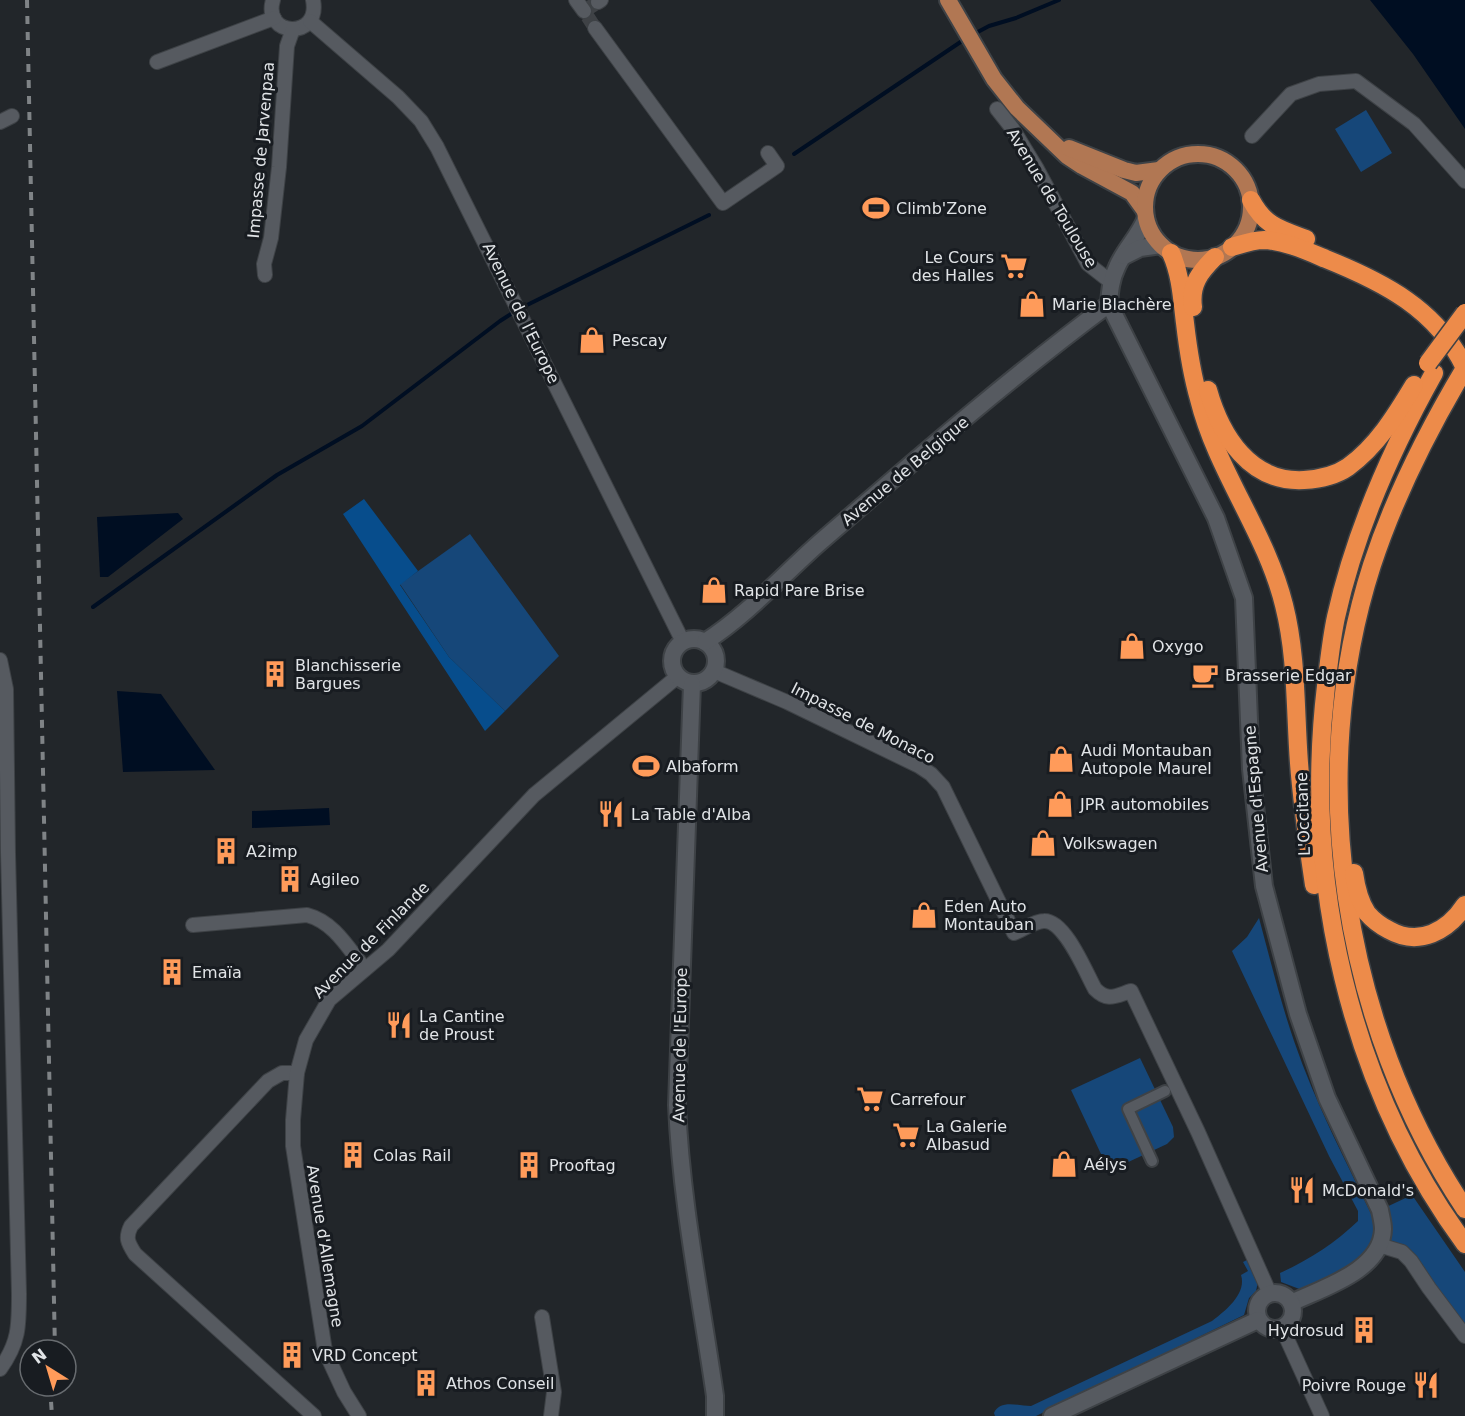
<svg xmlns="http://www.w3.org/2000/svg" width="1465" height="1416" font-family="'DejaVu Sans',sans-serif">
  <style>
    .green { fill: #164779 }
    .forest { fill: #074d8c }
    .water { fill: #000e22 }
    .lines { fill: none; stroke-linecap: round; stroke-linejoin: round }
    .stream { stroke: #000e22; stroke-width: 4 }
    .minor-tunnel { stroke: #3f4246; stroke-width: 14; stroke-dasharray: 14 7; stroke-linecap: butt }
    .pedestrian-casing { stroke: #3e4246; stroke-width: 14 }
    .minor-casing { stroke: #3e4246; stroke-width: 16 }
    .tertiary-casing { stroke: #3e4246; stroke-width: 20 }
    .primary-casing { stroke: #3e4246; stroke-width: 20 }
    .motorway-casing { stroke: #3e4246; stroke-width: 21 }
    .pedestrian { stroke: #565a60; stroke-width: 10 }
    .minor { stroke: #565a60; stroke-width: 14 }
    .tertiary { stroke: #565a60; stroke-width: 16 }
    .primary { stroke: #b17753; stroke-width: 16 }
    .motorway { stroke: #ed8b4a; stroke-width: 18 }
    .rail { stroke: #7f8386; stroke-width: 4; stroke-dasharray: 8 8; stroke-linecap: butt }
    .motorway-bridge-casing { stroke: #3e4246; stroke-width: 21; stroke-linecap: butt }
    .motorway-bridge { stroke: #ed8b4a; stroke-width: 18 }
    .labels { text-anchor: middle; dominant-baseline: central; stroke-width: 6; stroke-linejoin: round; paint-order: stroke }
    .street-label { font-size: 16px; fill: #e1e4e7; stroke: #181c21 }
    .poi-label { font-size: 16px; fill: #e1e4e7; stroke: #181c21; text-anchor: start }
  </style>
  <rect width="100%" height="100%" fill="#22262a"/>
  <g class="green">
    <path d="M1366,110l26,43 -31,19 -26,-43z"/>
    <path d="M470,534l89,122 -54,55 -56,-54 -49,-73z"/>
    <path d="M1259,918c11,41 21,82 35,123 21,62 52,120 80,179 0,4 2,10 1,14 -5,32 -49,44 -73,56l-21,-8 -1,-9c29,-13 55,-30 78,-52v-10l-29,-55 -97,-205 15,-14z"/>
    <path d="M1140,1058l33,69 1,10 -7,7 -58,27 -38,-81z"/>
    <path d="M1412,1195l53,77v64l-54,-75 -32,-16 1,-35z"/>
    <path d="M1247,1260l11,22 -2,9 -7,7 -5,17 -208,101h-41l-1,-3c6,-14 24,-7 37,-7l181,-85c13,-10 35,-27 29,-46l7,-4 -5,-9z"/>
  </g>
  <path class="forest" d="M364,499l54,72 -18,14 49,72 56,54 -20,20 -142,-217z"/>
  <g class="water">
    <path d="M1370,0h95v129l-52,-75z"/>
    <path d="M178,513l5,6 -75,58h-8l-3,-60z"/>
    <path d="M117,691l44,3 54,76 -92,2z"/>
    <path d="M329,808l1,17 -78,3v-17z"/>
  </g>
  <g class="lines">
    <g class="stream">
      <path d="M974,34l15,-8 27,-8 43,-18"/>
      <path d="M794,154l171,-115"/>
      <path d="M521,308l188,-93"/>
      <path d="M93,607l184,-132 85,-49 138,-105 14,-9"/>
    </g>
    <path class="minor-tunnel" d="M595,28l-11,-17 14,-9"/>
    <defs>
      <path id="pedestrian" d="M1152,1161l-24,-52 37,-18"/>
      <g id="minor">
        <path d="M273,0c-11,37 48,40 40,0"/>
        <path d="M576,0l8,11"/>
        <path d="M598,2l3,-2"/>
        <path d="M310,21l88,76 23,24 16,26 246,495"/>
        <path d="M595,28l128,175 54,-37 -9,-13"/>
        <path d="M157,62l117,-44"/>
        <path d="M997,109l15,19 25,41 51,95 23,18"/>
        <path d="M0,122l12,-6"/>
        <path d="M1252,136l39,-42 28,-10 37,-3 58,43 51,57"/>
        <path d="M265,275l-1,-11 7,-26 8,-71 8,-121 6,-17"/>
        <path d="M0,660l6,29 2,164 11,441c0,32 0,49 -19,75"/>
        <path d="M714,671l73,31 132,64 12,8 12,13 71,146c8,-3 21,-12 30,-12 21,-1 42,52 51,68 13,13 20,7 36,2l67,141 72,162"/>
        <path d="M193,925l114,-10c27,7 41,33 58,54"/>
        <path d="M297,1073h-15l-14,8 -137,145c-6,12 -3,17 4,28l179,162"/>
        <path d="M1379,1245l23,7 9,9 18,27 36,48"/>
        <path d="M542,1317l12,75 -3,24"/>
        <path d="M1282,1328l40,88"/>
        <path d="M359,1416l-15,-24 -19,-41 -32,-205v-26l4,-47 9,-33 23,-40 59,-50 146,-155 143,-118"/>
      </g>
      <g id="tertiary">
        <path d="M1146,218c-7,18 -22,32 -29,49 -6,12 -7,24 -8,37l107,214 28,80 7,171 13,117 34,128 29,84 53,112c1,6 3,13 3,19 -1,42 -61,59 -92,74"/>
        <path d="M1124,256l16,-8 21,-3"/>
        <circle cx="694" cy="661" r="22"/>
        <path d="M705,642c42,-27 76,-65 113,-98 95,-82 190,-165 291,-240"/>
        <path d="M692,684l-15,421c4,97 24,194 38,291v20"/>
        <circle cx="1275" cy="1311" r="18"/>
        <path d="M1052,1416l206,-96"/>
      </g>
      <g id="primary">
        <path d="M948,0l46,79 23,29 50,48 15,10 50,27 13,18"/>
        <path d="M1069,148l55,22 12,3 23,-3"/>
        <circle cx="1198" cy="207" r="53"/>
      </g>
      <g id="motorway">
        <path d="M1251,200c14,26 28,29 55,39"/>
        <path d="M1232,247c10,-3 21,-7 32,-7 21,1 43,11 62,19 57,23 111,50 139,109"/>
        <path d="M1171,253c10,22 11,46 14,70 3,26 7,52 14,76 18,73 67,133 85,206 13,51 11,105 15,158 3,41 9,81 15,122"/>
        <path d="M1193,307c-3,-23 7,-35 22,-50"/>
        <path d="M1465,368c-37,62 -70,127 -93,197 -68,211 -30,460 93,644"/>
        <path d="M1434,373c-43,77 -79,158 -98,244 -5,23 -7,46 -10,69 -23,193 23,400 139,558"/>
        <path d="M1208,390c13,46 42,93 96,90 16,-1 31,-4 44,-13 29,-21 48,-52 66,-82"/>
        <path d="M1354,873c2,14 5,28 13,40 6,7 14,13 22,17 30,17 59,1 76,-25"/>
      </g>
    </defs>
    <use href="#pedestrian" class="pedestrian-casing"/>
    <use href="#minor" class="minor-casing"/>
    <use href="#tertiary" class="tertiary-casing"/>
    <use href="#primary" class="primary-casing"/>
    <use href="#motorway" class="motorway-casing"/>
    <use href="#pedestrian" class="pedestrian"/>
    <use href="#minor" class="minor"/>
    <use href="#tertiary" class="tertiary"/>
    <use href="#primary" class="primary"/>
    <use href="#motorway" class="motorway"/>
    <g class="rail">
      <path d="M27,0l28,1350"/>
      <path d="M50,1386l2,30"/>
    </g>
    <defs>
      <path id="motorway-bridge" d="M1428,363l37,-50"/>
    </defs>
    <use href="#motorway-bridge" class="motorway-bridge-casing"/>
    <use href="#motorway-bridge" class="motorway-bridge"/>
  </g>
  <defs>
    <symbol id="stadium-bare" viewBox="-9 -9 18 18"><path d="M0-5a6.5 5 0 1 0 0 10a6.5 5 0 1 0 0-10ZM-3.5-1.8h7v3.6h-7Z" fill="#ff9b5a" stroke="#181c21" stroke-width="2.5" paint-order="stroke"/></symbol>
    <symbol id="supermarket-bare" viewBox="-9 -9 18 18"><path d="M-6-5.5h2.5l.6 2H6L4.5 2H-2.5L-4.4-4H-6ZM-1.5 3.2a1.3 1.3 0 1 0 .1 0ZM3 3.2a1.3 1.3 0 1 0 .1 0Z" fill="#ff9b5a" stroke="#181c21" stroke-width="2.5" paint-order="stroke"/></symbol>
    <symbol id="shop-bare" viewBox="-9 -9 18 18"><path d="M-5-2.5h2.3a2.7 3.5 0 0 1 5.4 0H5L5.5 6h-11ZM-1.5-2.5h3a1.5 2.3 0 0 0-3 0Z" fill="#ff9b5a" stroke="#181c21" stroke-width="2.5" paint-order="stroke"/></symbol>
    <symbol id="building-bare" viewBox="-9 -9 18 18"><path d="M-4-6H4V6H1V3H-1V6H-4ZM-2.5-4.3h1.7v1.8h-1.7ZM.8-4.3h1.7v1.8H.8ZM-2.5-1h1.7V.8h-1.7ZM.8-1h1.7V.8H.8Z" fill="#ff9b5a" stroke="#181c21" stroke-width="2.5" paint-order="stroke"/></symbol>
    <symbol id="cafe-bare" viewBox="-9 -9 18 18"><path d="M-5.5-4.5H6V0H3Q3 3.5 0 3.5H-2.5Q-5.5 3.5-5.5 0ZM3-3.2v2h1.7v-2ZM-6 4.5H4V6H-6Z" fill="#ff9b5a" stroke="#181c21" stroke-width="2.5" paint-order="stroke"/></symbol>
    <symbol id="restaurant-bare" viewBox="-9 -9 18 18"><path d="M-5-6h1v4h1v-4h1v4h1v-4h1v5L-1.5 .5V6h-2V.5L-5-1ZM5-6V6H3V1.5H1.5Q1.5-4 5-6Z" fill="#ff9b5a" stroke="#181c21" stroke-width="2.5" paint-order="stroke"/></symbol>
  </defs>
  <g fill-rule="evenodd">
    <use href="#stadium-bare" x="857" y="189" width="38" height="38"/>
    <use href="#supermarket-bare" x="995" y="247" width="38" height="38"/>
    <use href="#shop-bare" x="1013" y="285" width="38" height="38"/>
    <use href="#shop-bare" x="573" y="321" width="38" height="38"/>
    <use href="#shop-bare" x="695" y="571" width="38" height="38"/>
    <use href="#shop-bare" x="1113" y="627" width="38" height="38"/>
    <use href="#building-bare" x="256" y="655" width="38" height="38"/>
    <use href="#cafe-bare" x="1186" y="656" width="38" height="38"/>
    <use href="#shop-bare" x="1042" y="740" width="38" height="38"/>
    <use href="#stadium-bare" x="627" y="747" width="38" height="38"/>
    <use href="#shop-bare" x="1041" y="785" width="38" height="38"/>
    <use href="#restaurant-bare" x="592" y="795" width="38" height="38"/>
    <use href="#shop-bare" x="1024" y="824" width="38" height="38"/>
    <use href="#building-bare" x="207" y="832" width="38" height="38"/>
    <use href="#building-bare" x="271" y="860" width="38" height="38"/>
    <use href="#shop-bare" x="905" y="896" width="38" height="38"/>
    <use href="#building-bare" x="153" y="953" width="38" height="38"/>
    <use href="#restaurant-bare" x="380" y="1006" width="38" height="38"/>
    <use href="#supermarket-bare" x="851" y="1080" width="38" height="38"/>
    <use href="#supermarket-bare" x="887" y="1116" width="38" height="38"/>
    <use href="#building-bare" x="334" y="1136" width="38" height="38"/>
    <use href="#shop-bare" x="1045" y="1145" width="38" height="38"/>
    <use href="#building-bare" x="510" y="1146" width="38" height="38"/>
    <use href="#restaurant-bare" x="1283" y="1171" width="38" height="38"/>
    <use href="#building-bare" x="1345" y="1311" width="38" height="38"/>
    <use href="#building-bare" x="273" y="1336" width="38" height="38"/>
    <use href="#building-bare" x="407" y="1364" width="38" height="38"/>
    <use href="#restaurant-bare" x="1407" y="1366" width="38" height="38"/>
  </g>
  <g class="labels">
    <g class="street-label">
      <text transform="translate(261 150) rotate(-85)">Impasse de Jarvenpaa</text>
      <text transform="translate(1052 198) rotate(59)">Avenue de Toulouse</text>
      <text transform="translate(521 313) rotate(64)">Avenue de l'Europe</text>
      <text transform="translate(905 471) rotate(-40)">Avenue de Belgique</text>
      <text transform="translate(863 723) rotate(27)">Impasse de Monaco</text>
      <text transform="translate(1256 799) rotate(-95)">Avenue d'Espagne</text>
      <text transform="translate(1303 814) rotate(-92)">L'Occitane</text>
      <text transform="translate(371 940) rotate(-45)">Avenue de Finlande</text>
      <text transform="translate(680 1045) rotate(-89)">Avenue de l'Europe</text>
      <text transform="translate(325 1246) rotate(81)">Avenue d'Allemagne</text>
    </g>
    <g class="poi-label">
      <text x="896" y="208">Climb'Zone</text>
      <text x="994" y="257" text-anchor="end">Le Cours<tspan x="994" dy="18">des Halles</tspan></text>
      <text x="1052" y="304">Marie Blachère</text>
      <text x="612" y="340">Pescay</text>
      <text x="734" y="590">Rapid Pare Brise</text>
      <text x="1152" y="646">Oxygo</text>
      <text x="295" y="665">Blanchisserie<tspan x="295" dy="18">Bargues</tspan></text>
      <text x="1225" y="675">Brasserie Edgar</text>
      <text x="1081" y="750">Audi Montauban<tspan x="1081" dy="18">Autopole Maurel</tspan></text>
      <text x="666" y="766">Albaform</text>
      <text x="1080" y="804">JPR automobiles</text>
      <text x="631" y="814">La Table d'Alba</text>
      <text x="1063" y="843">Volkswagen</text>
      <text x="246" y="851">A2imp</text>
      <text x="310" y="879">Agileo</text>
      <text x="944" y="906">Eden Auto<tspan x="944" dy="18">Montauban</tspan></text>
      <text x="192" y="972">Emaïa</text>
      <text x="419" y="1016">La Cantine<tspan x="419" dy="18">de Proust</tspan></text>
      <text x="890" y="1099">Carrefour</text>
      <text x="926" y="1126">La Galerie<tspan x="926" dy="18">Albasud</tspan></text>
      <text x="373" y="1155">Colas Rail</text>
      <text x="1084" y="1164">Aélys</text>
      <text x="549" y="1165">Prooftag</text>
      <text x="1322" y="1190">McDonald's</text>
      <text x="1344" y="1330" text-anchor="end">Hydrosud</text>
      <text x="312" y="1355">VRD Concept</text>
      <text x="446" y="1383">Athos Conseil</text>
      <text x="1406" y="1385" text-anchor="end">Poivre Rouge</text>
    </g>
  </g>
  <g transform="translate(48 1368) rotate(323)"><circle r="28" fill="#181c21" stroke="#686c70" stroke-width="1.5"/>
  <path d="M0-4.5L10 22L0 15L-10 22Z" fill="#ff9b5a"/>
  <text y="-9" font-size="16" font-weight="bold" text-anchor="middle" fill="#e1e4e7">N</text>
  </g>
</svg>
